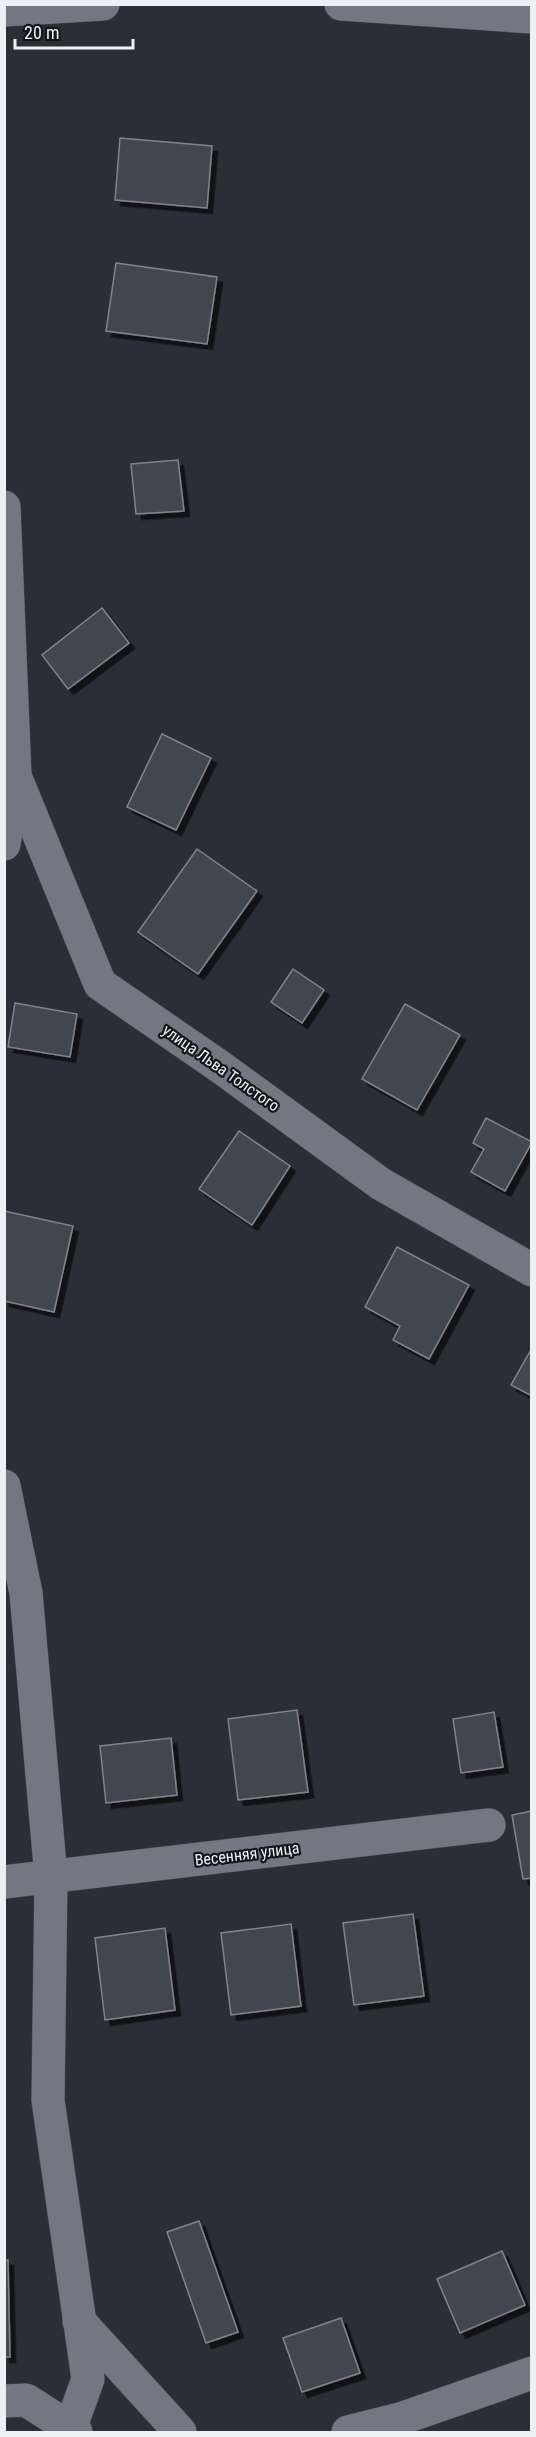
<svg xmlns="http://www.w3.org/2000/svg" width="536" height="2437" font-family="'Roboto Condensed',sans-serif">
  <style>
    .building { fill: #434650; stroke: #80838e; stroke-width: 1.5; filter: url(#shadow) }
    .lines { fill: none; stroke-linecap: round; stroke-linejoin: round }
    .street-casing { stroke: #484a52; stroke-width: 34 }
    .street { stroke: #747781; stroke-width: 33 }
    .labels { text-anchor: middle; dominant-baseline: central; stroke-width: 4.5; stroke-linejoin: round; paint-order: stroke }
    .street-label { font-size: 16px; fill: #eef0f6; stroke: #15161b }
  </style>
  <defs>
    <filter id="shadow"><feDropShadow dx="5.5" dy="5.5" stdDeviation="0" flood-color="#0009"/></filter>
  </defs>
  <rect width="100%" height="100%" fill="#2c2e37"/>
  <g class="building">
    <path d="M120,138l92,8 -5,62 -92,-8z"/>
    <path d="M116,263l101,14 -10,67 -101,-13z"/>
    <path d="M178,460l6,51 -48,3 -5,-50z"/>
    <path d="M102,608l27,35 -61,46 -26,-34z"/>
    <path d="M162,734l49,24 -35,72 -49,-23z"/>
    <path d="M197,849l60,42 -59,83 -60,-42z"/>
    <path d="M293,969l31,21 -22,33 -31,-21z"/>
    <path d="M15,1003l62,11 -7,43 -62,-10z"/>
    <path d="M405,1004l55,31 -43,75 -55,-31z"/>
    <path d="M486,1118l46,24 -27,49 -34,-19 13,-23 -11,-6z"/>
    <path d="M239,1131l51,35 -38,59 -53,-36z"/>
    <path d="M4,1211l69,15 -19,86 -50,-11z"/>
    <path d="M397,1247l72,38 -40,74 -36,-19 7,-14 -35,-19z"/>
    <path d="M532,1348v48l-21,-11z"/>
    <path d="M297,1710l11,82 -70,8 -10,-81z"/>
    <path d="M494,1712l9,55 -42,6 -8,-54z"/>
    <path d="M171,1738l6,57 -71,8 -6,-57z"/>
    <path d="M532,1811v67l-9,1 -11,-64z"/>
    <path d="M413,1914l11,82 -70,9 -11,-82z"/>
    <path d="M291,1924l10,82 -70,9 -10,-82z"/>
    <path d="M165,1928l10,82 -70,10 -10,-82z"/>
    <path d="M199,2221l39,111 -32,11 -39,-111z"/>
    <path d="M502,2251l23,54 -65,28 -23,-54z"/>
    <path d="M4,2260h4l2,97h-6z"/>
    <path d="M341,2318l19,55 -58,19 -19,-54z"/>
  </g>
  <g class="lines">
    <defs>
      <g id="street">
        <path d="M341,4l191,13"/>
        <path d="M4,10l99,-6"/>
        <path d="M4,507l11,269 -11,68"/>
        <path d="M15,776l85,208 119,82 162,118 151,86"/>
        <path d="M4,1486l22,107 25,284 -3,223 40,279 -18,50"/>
        <path d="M4,1882l485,-57"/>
        <path d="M79,2321l101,111"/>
        <path d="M4,2401l22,-1 50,32"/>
        <path d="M348,2432l52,-13 132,-46"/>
      </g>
    </defs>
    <use href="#street" class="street-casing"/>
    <use href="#street" class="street"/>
  </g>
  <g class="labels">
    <g class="street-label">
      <text transform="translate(221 1068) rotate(35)">улица Льва Толстого</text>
      <text transform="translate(247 1854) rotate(-7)">Весенняя улица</text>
    </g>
  </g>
  <rect width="536" height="2437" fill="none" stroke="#eef0f6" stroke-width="12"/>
  <path d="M15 39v9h118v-9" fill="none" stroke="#eef0f6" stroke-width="3"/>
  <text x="24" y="39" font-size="18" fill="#eef0f6" stroke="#15161b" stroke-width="4.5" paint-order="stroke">20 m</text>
</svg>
